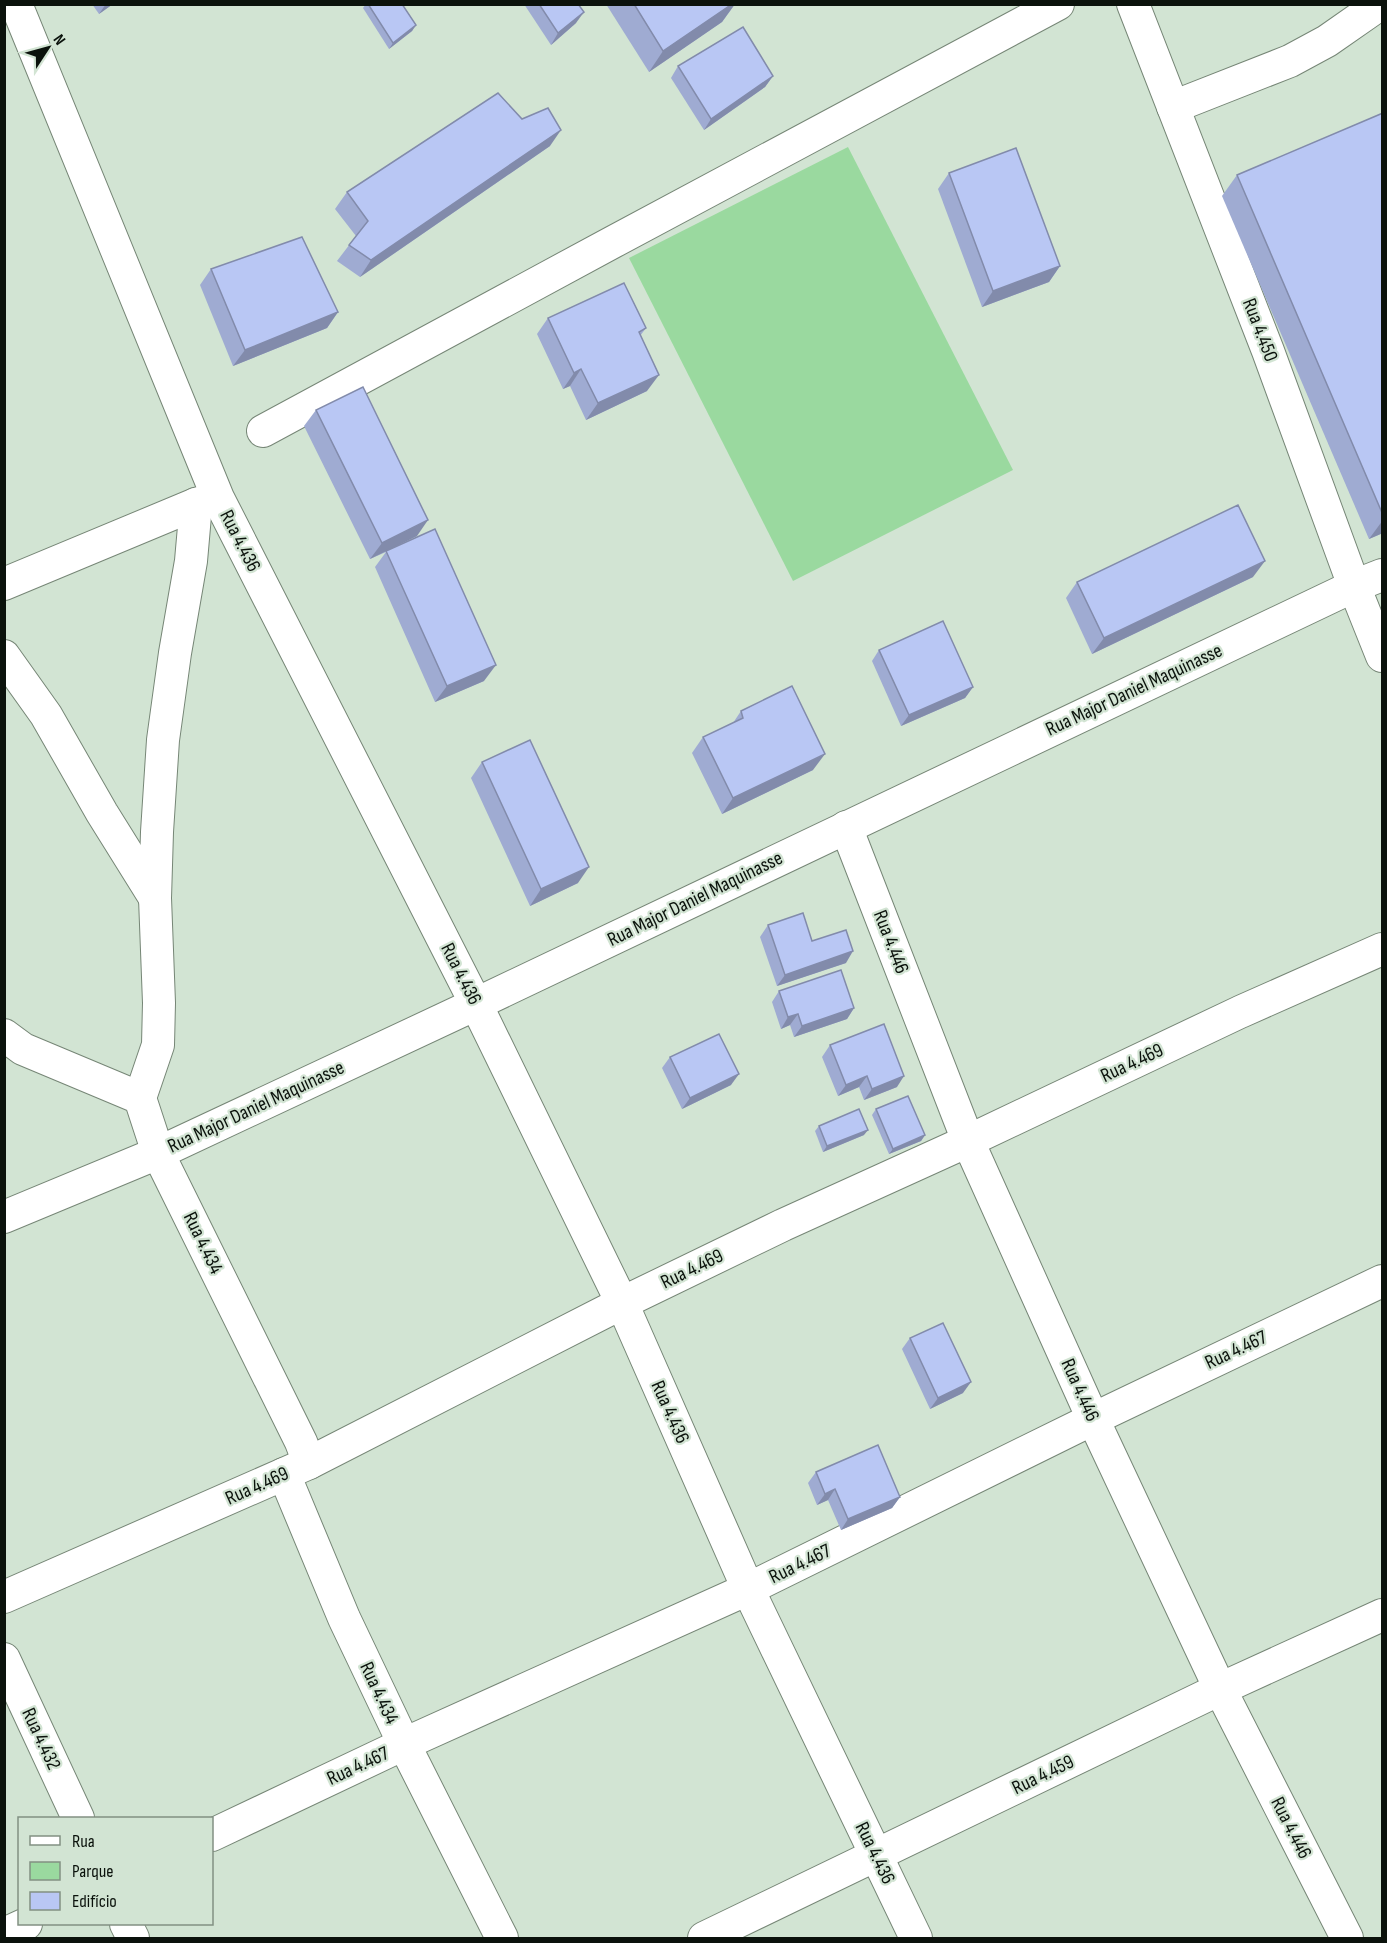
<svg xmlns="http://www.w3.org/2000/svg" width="1387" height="1943" font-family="'Sofia Sans Condensed',sans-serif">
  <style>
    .green { fill: #9ad99f }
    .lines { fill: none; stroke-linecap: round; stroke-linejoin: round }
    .street-casing { stroke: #768676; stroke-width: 34 }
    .street { stroke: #fff; stroke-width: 32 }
    .wall { fill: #9fabd2 }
    .shaded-wall { fill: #828bab }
    .building { fill: #b9c7f4; stroke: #828bab; stroke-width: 1.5 }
    .labels { text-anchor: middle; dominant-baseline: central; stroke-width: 4.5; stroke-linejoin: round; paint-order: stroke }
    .street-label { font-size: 20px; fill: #0b120c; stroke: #d2e4d3 }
  </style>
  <rect width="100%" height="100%" fill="#d2e4d3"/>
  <path class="green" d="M848,147l165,323 -220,111 -164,-323z"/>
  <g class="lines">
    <defs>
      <g id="street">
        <path d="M16,4l202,494 258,506 146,299 126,286 168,349"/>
        <path d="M1133,4l135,347 86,235 28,70"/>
        <path d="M1173,107l117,-46 37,-20 53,-37"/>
        <path d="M263,431l350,-189 445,-238"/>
        <path d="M4,584l192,-80 18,-5"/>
        <path d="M4,656l42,59 56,98 53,85"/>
        <path d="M846,827l122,314 125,278 127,270 127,249"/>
        <path d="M4,1035l19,14 117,49 18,55 143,289 8,21"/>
        <path d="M140,1098l18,-53 1,-42 -4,-105 2,-66 6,-92 12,-87 16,-92 5,-57"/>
        <path d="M4,1217l154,-64 318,-149 878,-418 28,-11"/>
        <path d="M284,1474l60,144 60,126 98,194"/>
        <path d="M4,1597l305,-134 313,-160 161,-78 185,-84 272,-129 142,-63"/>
        <path d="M4,1659l74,159"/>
        <path d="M212,1835l192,-91 344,-155 345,-170 289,-138"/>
        <path d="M126,1924l7,14"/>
        <path d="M4,1934l22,-10"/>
        <path d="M704,1938l516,-249 162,-74"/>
      </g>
    </defs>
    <use href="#street" class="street-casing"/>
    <use href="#street" class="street"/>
  </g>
  <g class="wall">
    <path d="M92,4h21l-14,10z"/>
    <path d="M366,4h36l14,21 -4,6 -23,18 -26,-41z"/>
    <path d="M524,4h54l-2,19 -25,22z"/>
    <path d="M606,4h129l-13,18 -73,50z"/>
    <path d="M678,66l95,10 -8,11 -61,43 -33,-52z"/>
    <path d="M1383,113v420l-14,6 -147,-343 15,-21z"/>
    <path d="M522,119l28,27 -190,131 -23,-16 19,-25 -21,-27 12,-17z"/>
    <path d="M949,173l111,93 -11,16 -67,25 -44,-118z"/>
    <path d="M211,269l127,43 -11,16 -94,38 -33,-81z"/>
    <path d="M548,318l98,10 -6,8 7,55 -61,29 -16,-34 -7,3 -26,-55z"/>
    <path d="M316,410l101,126 -23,11 90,134 -49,21 -60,-135 11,-15 -16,7 -66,-133z"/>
    <path d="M1253,577l-161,77 -26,-56 11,-16z"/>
    <path d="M879,650l94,37 -8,11 -64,28 -29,-65z"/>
    <path d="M741,711l72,59 -91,44 -30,-61 11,-16 30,-14z"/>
    <path d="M482,762l96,121 -48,23 -59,-128z"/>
    <path d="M768,925l44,16 34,22 -69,23 -17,-49z"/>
    <path d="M779,991l75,17 -7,11 -53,18 -4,-12 -9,4 -9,-27z"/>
    <path d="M830,1045l67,42 -33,13 -5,-13 -21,9 -16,-39z"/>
    <path d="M670,1057l61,28 -49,24 -20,-41z"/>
    <path d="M876,1109l49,26 -4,6 -32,13 -17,-39z"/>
    <path d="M819,1126l45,9 -41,17 -8,-21z"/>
    <path d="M910,1338l53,55 -33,16 -28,-60z"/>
    <path d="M816,1472l84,25 -8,11 -51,22 -13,-30 -11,5 -9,-22z"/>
  </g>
  <g class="shaded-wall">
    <path d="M106,4h7l-14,10z"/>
    <path d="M732,4h3l-13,18 -73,50 14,-21z"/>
    <path d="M584,12l-8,11 -25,22 7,-12z"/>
    <path d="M416,25l-4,6 -23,18 4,-6z"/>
    <path d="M773,76l-8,11 -61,43 7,-11z"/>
    <path d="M561,130l-11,16 -190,131 11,-17z"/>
    <path d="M1060,266l-11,16 -67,25 11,-16z"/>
    <path d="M338,312l-11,16 -94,38 12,-16z"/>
    <path d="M581,369l-11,17 -7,3 11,-16z"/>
    <path d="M659,375l-12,16 -61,29 12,-17z"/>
    <path d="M428,520l-11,16 -47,23 12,-16z"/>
    <path d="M1383,520v13l-14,6z"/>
    <path d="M1265,561l-12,16 -161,77 12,-16z"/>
    <path d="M496,665l-12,16 -49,21 12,-16z"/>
    <path d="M973,687l-8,11 -64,28 8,-11z"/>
    <path d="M825,754l-12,16 -91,44 11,-16z"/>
    <path d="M589,867l-11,16 -48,23 11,-17z"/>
    <path d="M853,951l-7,12 -69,23 8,-11z"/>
    <path d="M854,1008l-7,11 -53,18 8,-11z"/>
    <path d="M798,1014l-8,11 -9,4 7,-12z"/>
    <path d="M739,1074l-8,11 -49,24 8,-11z"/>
    <path d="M867,1076l-8,11 -21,9 8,-11z"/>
    <path d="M904,1076l-7,11 -33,13 8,-11z"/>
    <path d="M868,1130l-4,5 -41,17 4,-6z"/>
    <path d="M925,1135l-4,6 -32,13 4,-5z"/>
    <path d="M971,1382l-8,11 -33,16 8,-11z"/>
    <path d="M835,1489l-7,11 -11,5 8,-11z"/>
    <path d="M900,1497l-8,11 -51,22 7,-11z"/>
  </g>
  <g class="building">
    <path d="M368,4h34l14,21 -23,18z"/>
    <path d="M539,4h39l6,8 -26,21z"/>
    <path d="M634,4h98l-69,47z"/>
    <path d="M743,27l30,49 -62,43 -33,-53z"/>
    <path d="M498,93l24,26 26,-11 13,22 -190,130 -22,-15 19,-24 -21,-29z"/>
    <path d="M1383,113v402l-146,-340z"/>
    <path d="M1016,148l44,118 -67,25 -44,-118z"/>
    <path d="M302,237l36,75 -93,38 -34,-81z"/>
    <path d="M624,283l22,45 -7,4 20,43 -61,28 -17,-34 -7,4 -26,-55z"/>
    <path d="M363,387l65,133 -46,23 -66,-133z"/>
    <path d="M1238,505l27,56 -161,77 -27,-56z"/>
    <path d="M435,529l61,136 -49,21 -61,-135z"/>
    <path d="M943,621l30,66 -64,28 -30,-65z"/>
    <path d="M792,686l33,68 -92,44 -30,-61 40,-19 -2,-7z"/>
    <path d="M530,740l59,127 -48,22 -59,-127z"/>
    <path d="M803,913l9,28 34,-11 7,21 -68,24 -17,-50z"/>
    <path d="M841,970l13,38 -52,18 -4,-12 -10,3 -9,-26z"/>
    <path d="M884,1024l20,52 -32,13 -5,-13 -21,9 -16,-40z"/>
    <path d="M719,1034l20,40 -49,24 -20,-41z"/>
    <path d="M908,1096l17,39 -32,14 -17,-40z"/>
    <path d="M859,1109l9,21 -41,16 -8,-20z"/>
    <path d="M943,1323l28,59 -33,16 -28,-60z"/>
    <path d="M878,1445l22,52 -52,22 -13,-30 -10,5 -9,-22z"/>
  </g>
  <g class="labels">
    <g class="street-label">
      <text transform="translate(1260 330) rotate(69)">Rua 4.450</text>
      <text transform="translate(240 541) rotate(63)">Rua 4.436</text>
      <text transform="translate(1134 690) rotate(-25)">Rua Major Daniel Maquinasse</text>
      <text transform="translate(695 899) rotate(-26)">Rua Major Daniel Maquinasse</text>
      <text transform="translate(891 942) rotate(69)">Rua 4.446</text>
      <text transform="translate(461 974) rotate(63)">Rua 4.436</text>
      <text transform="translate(1132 1063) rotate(-25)">Rua 4.469</text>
      <text transform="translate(256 1107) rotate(-25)">Rua Major Daniel Maquinasse</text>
      <text transform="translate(203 1243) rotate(64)">Rua 4.434</text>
      <text transform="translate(692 1269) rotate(-26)">Rua 4.469</text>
      <text transform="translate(1236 1350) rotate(-25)">Rua 4.467</text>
      <text transform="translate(1080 1390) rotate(66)">Rua 4.446</text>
      <text transform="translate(670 1412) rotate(66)">Rua 4.436</text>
      <text transform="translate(257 1486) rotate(-24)">Rua 4.469</text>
      <text transform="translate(800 1564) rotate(-26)">Rua 4.467</text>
      <text transform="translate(379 1693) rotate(65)">Rua 4.434</text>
      <text transform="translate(41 1739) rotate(65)">Rua 4.432</text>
      <text transform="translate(358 1766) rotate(-25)">Rua 4.467</text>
      <text transform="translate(1043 1775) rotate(-26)">Rua 4.459</text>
      <text transform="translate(1291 1828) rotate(63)">Rua 4.446</text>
      <text transform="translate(875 1853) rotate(64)">Rua 4.436</text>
    </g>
  </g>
  <rect width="1387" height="1943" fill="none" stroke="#0b120c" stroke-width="12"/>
  <rect x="18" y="1817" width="195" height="108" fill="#d2e4d3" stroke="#829083" stroke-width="1.5"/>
  <rect x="30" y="1836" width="30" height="9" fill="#ffffff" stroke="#829083" stroke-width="1.5"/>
  <text x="72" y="1847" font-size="18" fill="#0b120c">Rua</text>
  <rect x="30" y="1862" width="30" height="18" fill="#9ad99f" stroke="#829083" stroke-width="1.5"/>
  <text x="72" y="1877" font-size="18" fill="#0b120c">Parque</text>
  <rect x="30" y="1892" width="30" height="18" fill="#b9c7f4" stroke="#829083" stroke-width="1.5"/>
  <text x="72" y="1907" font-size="18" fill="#0b120c">Edifício</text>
  <g transform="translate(48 48) rotate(54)" stroke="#d2e4d3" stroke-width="4.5" paint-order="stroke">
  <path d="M0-4.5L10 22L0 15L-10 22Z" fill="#0b120c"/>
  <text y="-9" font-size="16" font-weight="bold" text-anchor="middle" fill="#0b120c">N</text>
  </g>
</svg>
